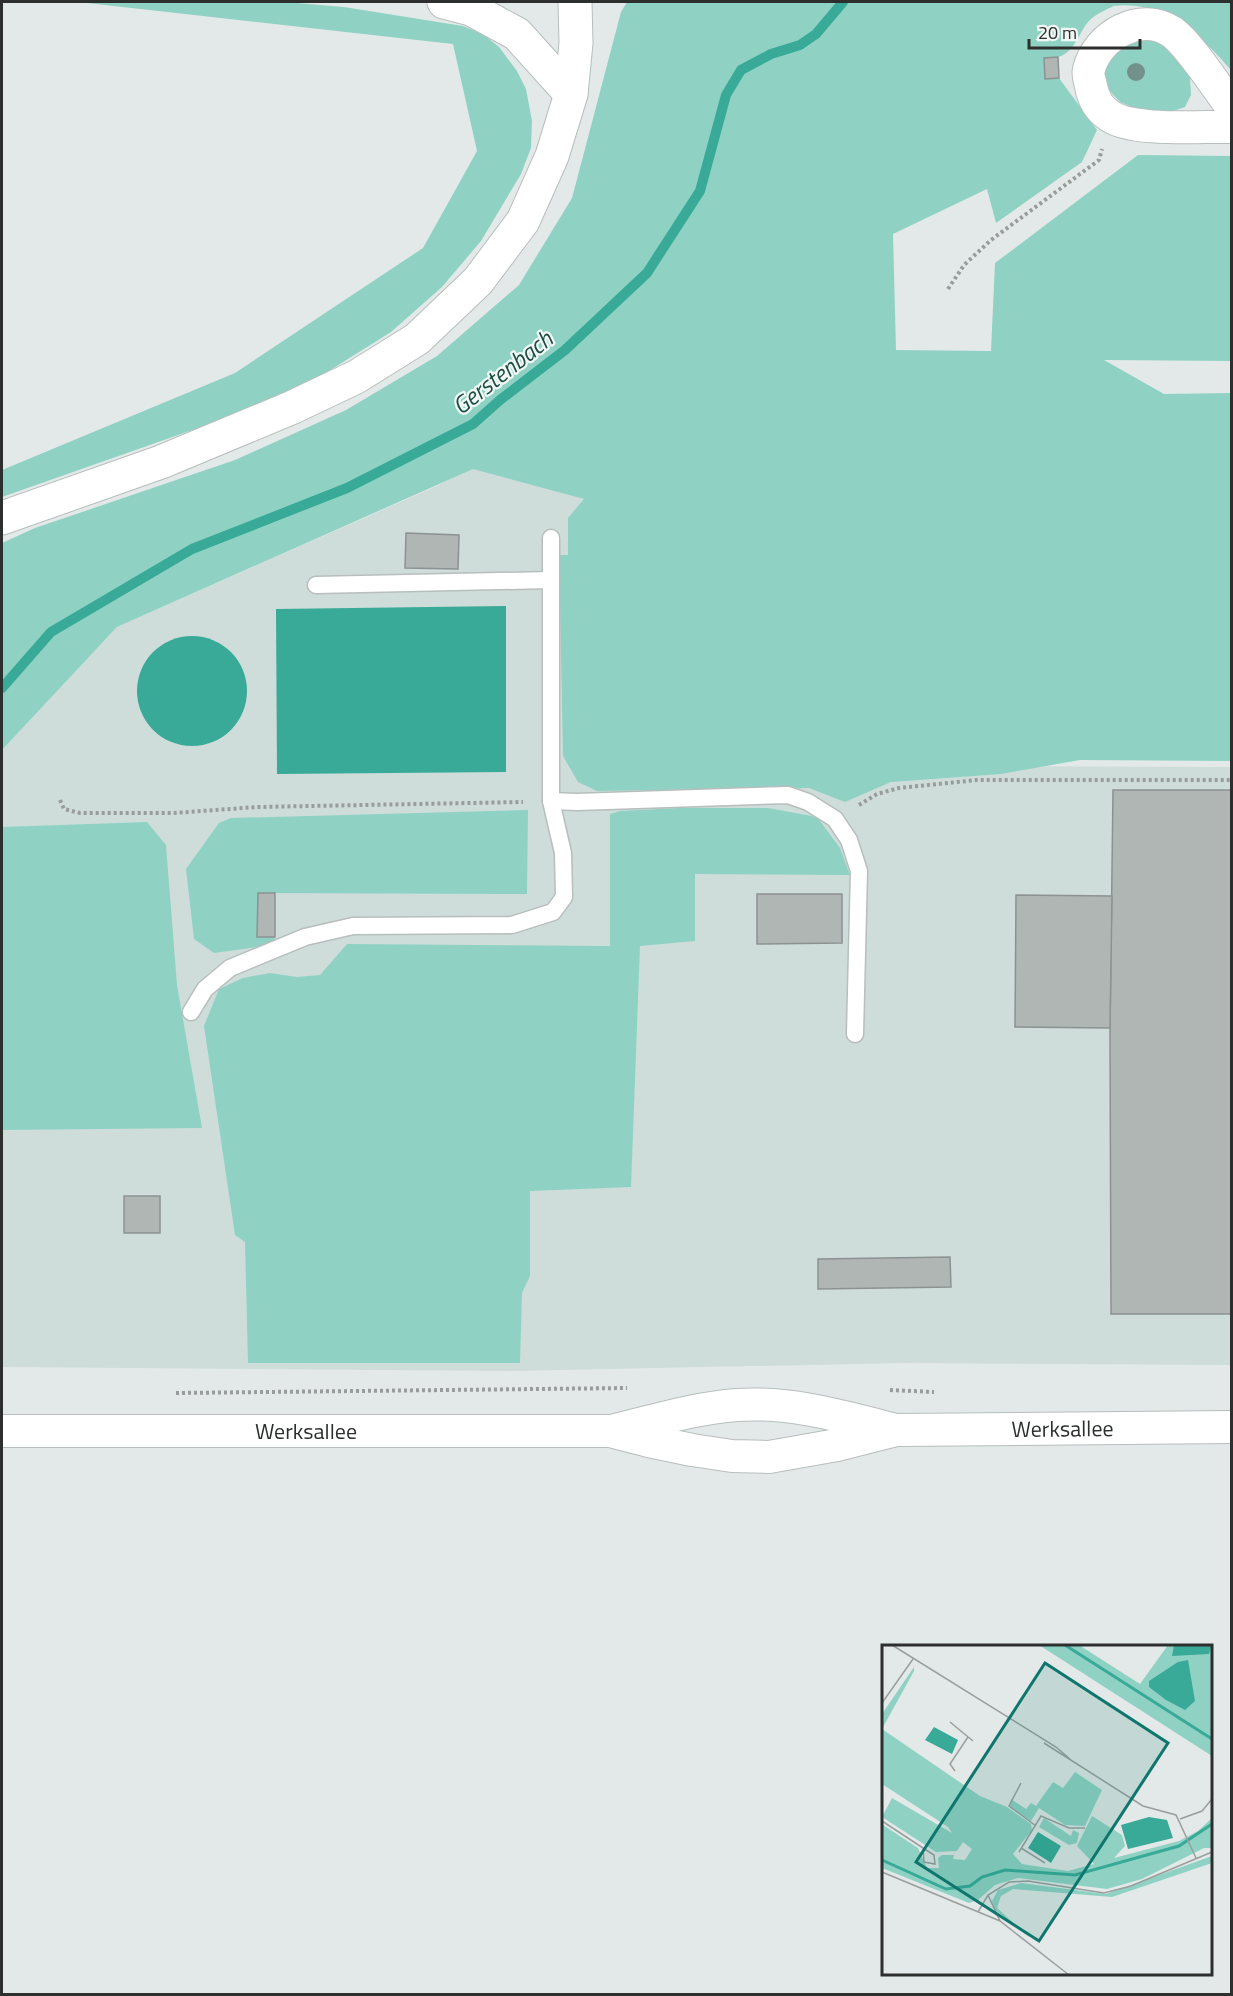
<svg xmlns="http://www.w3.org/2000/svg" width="1233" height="1996" font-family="'Titillium Web',sans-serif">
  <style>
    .built { fill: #ceddda }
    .green { fill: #8fd2c4 }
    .water { fill: #38aa97 }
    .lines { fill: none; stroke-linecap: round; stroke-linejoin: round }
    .stream { stroke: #38aa97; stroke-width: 10 }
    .building { fill: #b0b6b4; stroke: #8c9291; stroke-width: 1.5 }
    .service-casing { stroke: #b7bebc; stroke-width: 19 }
    .minor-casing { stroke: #b7bebc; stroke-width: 34 }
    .tertiary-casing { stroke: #b7bebc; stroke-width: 35 }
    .path { stroke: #989d9c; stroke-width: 4; stroke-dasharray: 3 3; stroke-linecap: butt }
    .service { stroke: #fff; stroke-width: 16 }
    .minor { stroke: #fff; stroke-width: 32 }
    .tertiary { stroke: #fff; stroke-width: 33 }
    .tree { fill: #73908c }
    .labels { text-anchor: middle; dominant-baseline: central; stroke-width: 4.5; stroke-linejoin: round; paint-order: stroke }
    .street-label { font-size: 22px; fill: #2c2f2e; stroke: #f0f7f5 }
    .water-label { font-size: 24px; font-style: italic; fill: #1d4d44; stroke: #f0f7f5 }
    .inset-river { fill: none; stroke: #38aa97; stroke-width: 3 }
    .inset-road { fill: none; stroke: #9a9f9e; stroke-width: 1.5 }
    .view { fill: #0f766e; fill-opacity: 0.15; stroke: #0f766e; stroke-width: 3 }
    .inset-edge { fill: none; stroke: #2c2f2e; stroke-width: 3 }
  </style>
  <rect width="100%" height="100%" fill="#e3e9e8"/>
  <path class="built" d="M577,419l74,346 580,2v598l-328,-2 -389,8 -512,-4v-617l115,-123 313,-138z"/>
  <g class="green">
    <path d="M78,2h207l59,5 119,19 21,9 15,12 18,24 9,18 6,32 -1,27 -10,26 -40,67 -39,46 -51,45 -67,42 -72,35 -250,88v-27l233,-97 188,-125 54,-97 -24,-107z"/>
    <path d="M627,2h604v68c-29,-33 -66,-70 -117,-64 -7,3 -18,8 -24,14 -12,12 -14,32 -32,37 -4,2 -10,1 -14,2l1,20 14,-1 38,52 -15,32 -86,61 -9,-34 -94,45 3,116 95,1 4,-88 143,-108 93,1v205l-127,-1 60,34 67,-1v368l-151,-1 -79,14 -110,8 -46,20 -36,-14 -212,3 -19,-9 -15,-26 -4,-201h9v-37l16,-19 -111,-30 -356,158 -115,123v-207l33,-15 200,-68 111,-50 91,-54 82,-71 53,-87 49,-186z"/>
    <path d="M1134,37l20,2 21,14 15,24 1,18 -6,12 -15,5 -31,-2 -19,-8 -11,-12 -6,-14 6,-21z"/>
    <path d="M678,808h90l49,9 23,31 10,27 -155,-1v67l-55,5 -9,241 -101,4v85l-8,17 -2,70h-272l-3,-121 -10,-7 -31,-209 15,-37 24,-11 27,-5 27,4 23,-2 27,-31 263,2v-132l10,-3z"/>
    <path d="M528,810l-1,84 -269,-1v44h17l-3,8 -58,8 -20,-14 -8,-70 33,-46 12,-5z"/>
    <path d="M147,822l19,23 11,140 25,143 -200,2v-303z"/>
  </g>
  <g class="water">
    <path d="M506,606v166l-229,2 -1,-165z"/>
    <circle cx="192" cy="691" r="55"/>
  </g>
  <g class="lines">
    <path class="stream" d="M2,688l49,-56 141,-83 155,-61 126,-64 27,-24 65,-50 82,-77 53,-82 26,-96 15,-25 30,-16 29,-9 16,-11 27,-32"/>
  </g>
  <g class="building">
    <path d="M1058,57l1,21 -14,1 -1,-21z"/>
    <path d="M406,533l53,2 -1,34 -53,-1z"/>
    <path d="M1113,790h119v524h-121l-1,-286z"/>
    <path d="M258,893h17v44h-18z"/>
    <path d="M757,894h85v49l-85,1z"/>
    <path d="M1016,895l96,1 -2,132 -95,-1z"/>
    <rect x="124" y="1196" width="36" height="37"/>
    <path d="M950,1257l1,30 -133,2v-30z"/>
  </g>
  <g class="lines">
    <defs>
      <g id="service">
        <path d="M316,585l235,-5"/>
        <path d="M551,801l26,1 211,-7 20,7 27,17 14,21 10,31 -4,163"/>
        <path d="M191,1012l14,-23 25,-21 75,-31 48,-11 159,-1 41,-13 11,-15 -1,-44 -12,-52v-263"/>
      </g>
      <g id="minor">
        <path d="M1232,107c-15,-19 -42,-62 -60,-75 -31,-21 -74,3 -83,37 -2,5 1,12 2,17 2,12 8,23 19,30 23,16 92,10 122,11"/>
        <path id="s1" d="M2,1431h609c42,-10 84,-23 126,-26 53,-4 108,12 159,25"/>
        <path id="s2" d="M614,1432l35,9 43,9 40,6 37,1 68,-12 59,-15 336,-3"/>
      </g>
      <g id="tertiary">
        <path d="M444,2l27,7 46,25 54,60"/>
        <path d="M2,518l159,-56 132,-55 63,-30 61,-38 61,-58 45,-60 29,-65 19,-62 5,-51 -1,-41"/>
      </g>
    </defs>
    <use href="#service" class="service-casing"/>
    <use href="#minor" class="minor-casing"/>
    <use href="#tertiary" class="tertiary-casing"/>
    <g class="path">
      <path d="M948,289l16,-24 27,-25 108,-80 3,-11"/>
      <path d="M60,800l4,9 16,4h94l83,-6 266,-5"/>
      <path d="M859,805l18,-11 22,-6 78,-8h255"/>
      <path d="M890,1390l44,2"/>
      <path d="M176,1393l451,-5"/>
    </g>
    <use href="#service" class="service"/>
    <use href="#minor" class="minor"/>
    <use href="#tertiary" class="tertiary"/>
  </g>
  <circle class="tree" cx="1136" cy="72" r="9"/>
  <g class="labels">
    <g class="street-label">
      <text stroke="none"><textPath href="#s2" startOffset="454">Werksallee</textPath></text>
      <text stroke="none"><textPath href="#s1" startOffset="304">Werksallee</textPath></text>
    </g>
    <g class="water-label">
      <text transform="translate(502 372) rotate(-38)">Gerstenbach</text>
    </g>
  </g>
  <g transform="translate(882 1645)">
    <rect width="330" height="330" fill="#e3e9e8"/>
    <path d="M157,0h40l61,39 28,-39h44v111zM32,22v4l-32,58v-15zM0,84l98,67 27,11 24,17 1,6 -19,24 9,10 46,7 26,-7 -17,-18 15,-30 30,19 3,11 -11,12 65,-17 19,-10 14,-13v30h-8l-62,31 -35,10 -89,-11 -23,7 -17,15 -9,3 -87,-35 1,-43 35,23 9,20h12l-1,-10 4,-3h12l-1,4 12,1 7,-11 -9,-7 -6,9 -21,1 -54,-35 10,-19 60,35 -4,-6 -66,-43zM193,127l27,18 -17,36 -20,-1 -26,-17 -8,13 -21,-14 1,-8 15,10 5,-6 5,3 17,-24 10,6zM162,173l27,18 2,-6 6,3 -2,10 -8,2 -30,-18zM330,211v7l-100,34 -99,-8 -12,7 -4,12 33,30 -36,-29 -2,-8 6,-11 23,-7 85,11z" fill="#8fd2c4"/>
    <path d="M292,0h37v2l-2,7 -37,2zM306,15l7,41 -10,9 -19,-10 -17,-13v-6l29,-19zM52,82l24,13 -6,14 -27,-14zM267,172l18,3 6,18 -45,11 -7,-24zM156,187l23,14 -10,17 -23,-15z" fill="#38aa97"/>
    <path class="inset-river" d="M183,0l147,94M0,215l64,29 24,-3 12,-9 23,-7 70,5 104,-29 33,-22"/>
    <path class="inset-road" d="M10,0l164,102 14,12M0,58l31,-44M68,77l23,19M162,98l99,63 33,9 20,43M73,126l-5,-7 18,-27M139,138l-12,23 27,20M298,174l22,-8 10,-12M0,176l41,27 11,7 1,9 -11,-2 -1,-14M139,203l24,15M137,207l22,-36 28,12h16M0,227l118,49 69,54M106,250l12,26M96,267l10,-17 21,-13 19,-1 76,12 27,-7 81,-34"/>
    <path class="view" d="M163,18l123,80 -129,198 -123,-79z"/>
    <rect width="330" height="330" class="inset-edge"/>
  </g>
  <rect width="1233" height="1996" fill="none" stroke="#2c2f2e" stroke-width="6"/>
  <path d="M1029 39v9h111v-9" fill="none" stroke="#2c2f2e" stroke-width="3"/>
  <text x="1038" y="39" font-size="18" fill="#2c2f2e" stroke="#f0f7f5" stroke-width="4.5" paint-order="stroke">20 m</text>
</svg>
